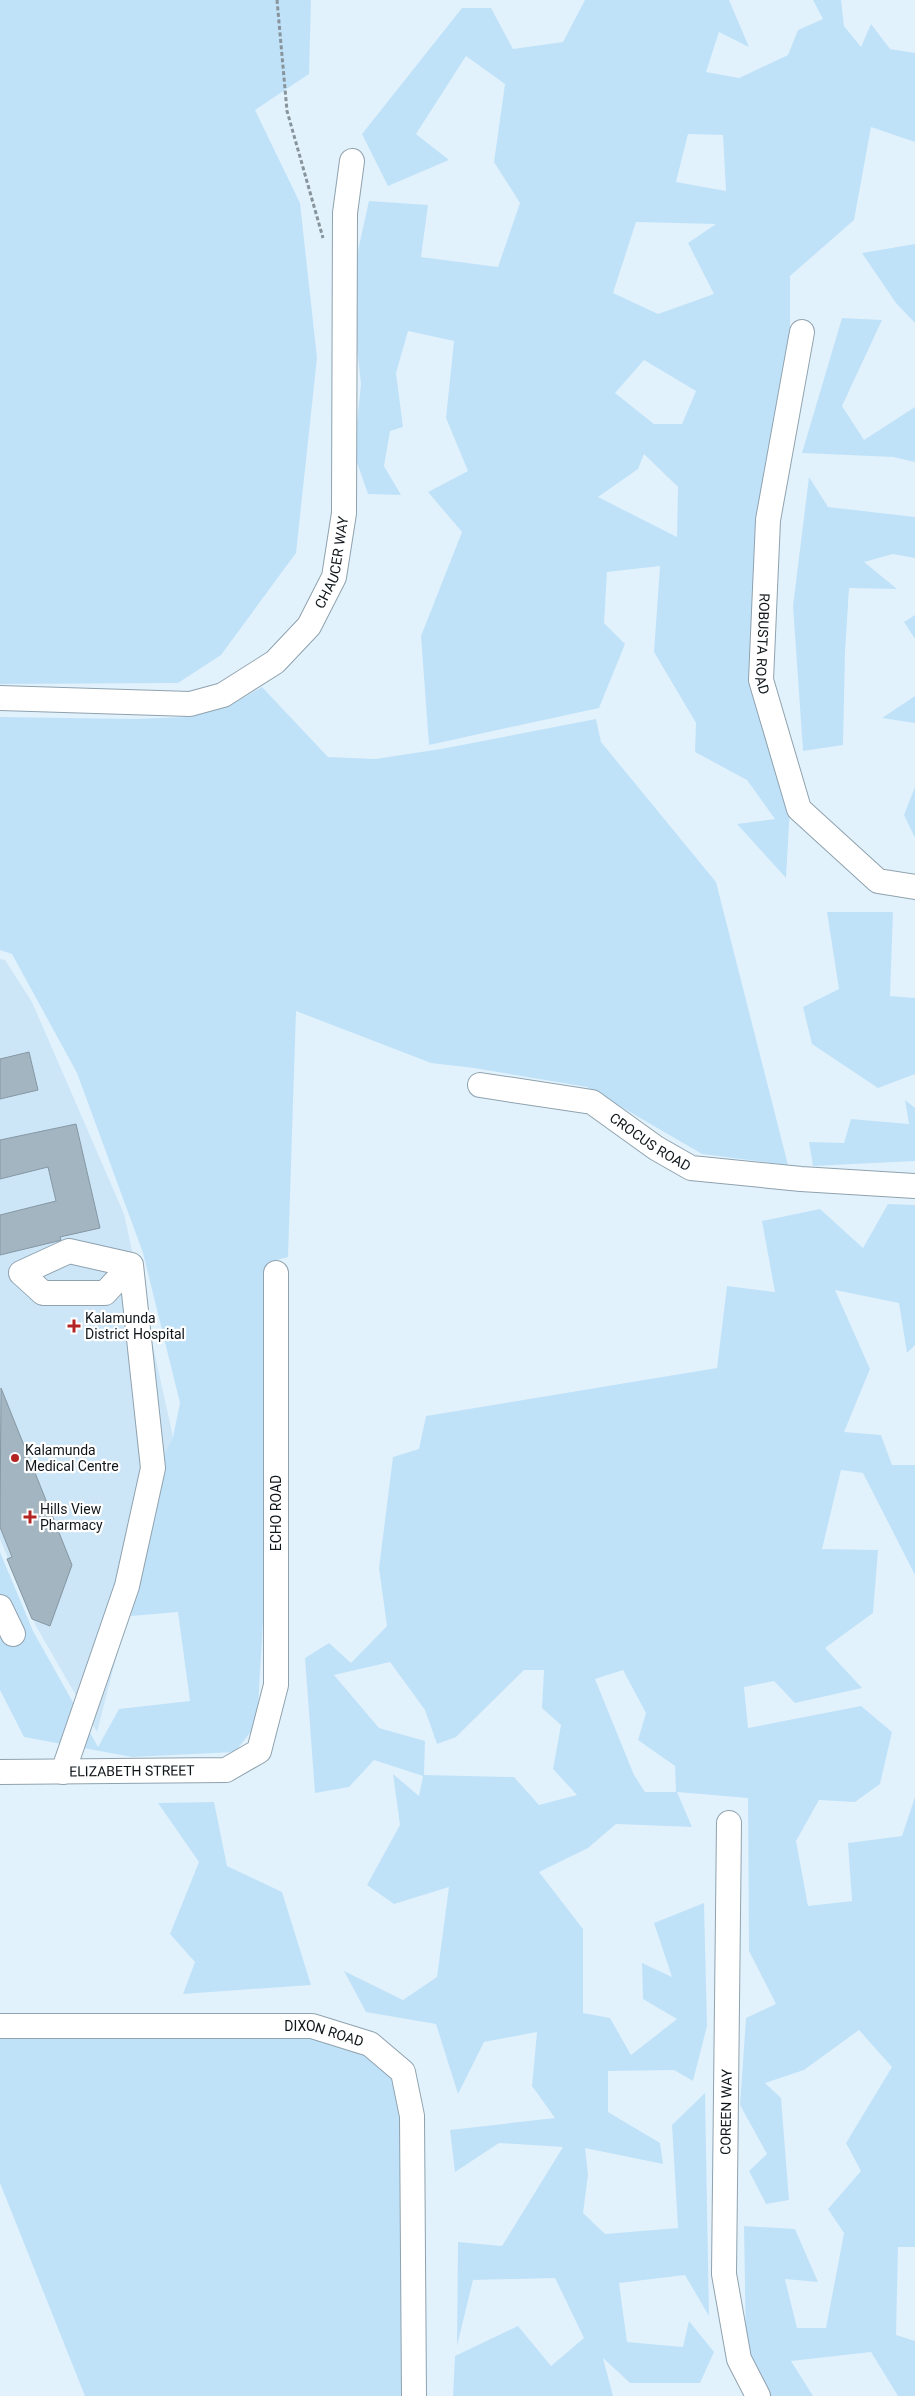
<svg xmlns="http://www.w3.org/2000/svg" width="915" height="2396" font-family="Roboto,sans-serif">
  <style>
    .built { fill: #cce6f8 }
    .green { fill: #c0e2f9; fill-rule: evenodd }
    .building { fill: #a2b5c1; stroke: #8597a3 }
    .lines { fill: none; stroke-linecap: round; stroke-linejoin: round }
    .minor-casing { stroke: #8fa2ae; stroke-width: 26 }
    .path { stroke: #87949b; stroke-width: 3; stroke-dasharray: 4 2.5; stroke-linecap: butt }
    .minor { stroke: #fff; stroke-width: 24 }
    .poi-dot { fill: #b42423; stroke: #fff; stroke-width: 2 }
    .labels { text-anchor: middle; dominant-baseline: central; stroke-width: 4.5; stroke-linejoin: round; paint-order: stroke }
    .street-label { font-size: 14px; fill: #0f161a; stroke: #fff }
    .poi-label { font-size: 14px; fill: #0f161a; stroke: #fff; text-anchor: start }
  </style>
  <rect width="100%" height="100%" fill="#e2f2fc"/>
  <path class="built" d="M0,959l5,1 27,42 92,212 49,223 -76,295 -61,-106 -36,-87z"/>
  <g class="green">
    <path d="M0,0h311l-2,74 -54,36 45,93 17,155 -21,195 -75,102 -43,28 -178,1z"/>
    <path d="M585,0h144l20,47 -30,-15 -13,40 33,6 49,-23 10,-25 25,-11 -10,-19h28l3,26 17,21 10,-23 19,25 25,4v89l-44,-15 -17,93 -64,56v52l-35,200 -1,142 36,136 -4,72 -49,-54 38,-5 -28,-39 -52,-28 1,-29 -42,-71 6,-86 -53,6 -3,51 21,21 -26,64 -170,37 -8,-109 41,-104 -34,-40 40,-21 -22,-53 8,-77 -46,-10 -12,42 7,54 -13,4 -6,35 17,29 -33,-1 -14,-40 7,-70 -11,-98 19,-85 59,4 -7,52 77,10 22,-64 -26,-41 11,-78 -39,-28 -50,78 33,26 -61,26 -26,-52 100,-126h29l22,41 50,-7zM688,134l35,1 3,56 -50,-9zM636,222l80,2 -28,19 26,51 -56,20 -45,-21zM644,360l52,31 -14,33h-28l-39,-31zM644,454l34,33 -1,50 -79,-40 40,-28z"/>
    <path d="M915,244v79l-19,-20 -34,-50z"/>
    <path d="M842,318l40,2 -40,86 22,34 51,-33v55l-22,-5 -91,-4z"/>
    <path d="M809,477l19,30 87,10v41l-22,-4 -29,8 33,27 -48,-1 -4,65 -2,92 -40,6 -10,-145z"/>
    <path d="M915,615v24l-11,-17z"/>
    <path d="M262,687l66,70 47,2 66,-10 155,-30 5,23 115,140 72,283 -86,-11 -115,-67 -113,-19 -43,-5 -135,-52 -8,246 -19,5 -3,10 -2,332 -7,120 -22,28 -103,5 -108,-20 -24,-47v-138l33,79 65,116 21,-38 71,-8 -12,-89 -47,4 32,-157 10,-22 7,-34 -37,-150 -66,-180 -65,-119 -12,-4v-233l135,2 51,-2 46,-13z"/>
    <path d="M915,696v27l-33,-5z"/>
    <path d="M915,787v51l-11,-23z"/>
    <path d="M827,912h66l-3,84 25,2v76l-37,14 -66,-44 -9,-37 36,-18z"/>
    <path d="M905,1100l10,8v53l-102,5 -4,-24 35,1 7,-24 58,5z"/>
    <path d="M888,1204l27,1v140l-8,8 -8,-50 -64,-13 35,79 -26,63 37,3 11,30h23v110l-52,-102 -22,-3 -19,79 56,1 -5,63 -48,35 37,40 -67,15 -21,-22 -30,6 4,41 113,-22 31,26 -12,52 -25,18 -36,-2 -23,41 12,65 44,-5 -4,-58 54,-7 13,-39v450h-17l-2,88 19,6v55h-17l-27,-44 -80,9 22,35h-42l-25,-47 -2,-123 51,3 23,53 -33,-3 12,49h29l18,-95 -16,-24 33,-38 -15,-28 46,-76 -33,-37 -55,40 -39,13 16,15 8,102 -23,4 -17,-33 18,-17 -27,-49 6,-87 30,-14 -27,-53 -1,-153 -71,-6 15,35 -76,-3 -28,24 -49,24 44,57v84l27,5 21,37 46,-36 -34,-20 -1,-36 30,14 -18,-54 50,-20 3,123 -14,55 -19,-11 -66,1v41l52,31 3,21 -78,-16 3,27 -5,38 22,21 73,-6 -6,-103 33,-32 4,223 -24,-41 -66,8 8,59 56,5 6,-26 25,31 -14,31h-70l-27,-25 10,38h-160l2,-40 63,-30 33,40 33,-28 -29,-60 -82,2 -16,66 1,-104 44,4 61,-99 -64,-4 -44,29 -5,-42 105,-12 -23,-32 5,-54 -53,10 -26,52 -22,-70 -70,-12 -22,-41 59,29 34,-23 12,-90 -55,17 -27,-19 33,-60 -7,-51 26,22 4,-20 -49,-16 -25,27 -34,6 -10,-135 24,-15 22,20 36,-37 -8,-58 14,-111 26,-8 7,-33 291,-48 10,-82 48,6 -13,-71 58,-12 43,39zM390,1662l35,48 12,34 19,-7 68,-67h20l-2,38 19,17 -8,44 24,26 -38,10 -25,-28 -90,-2 1,-34 -46,-13 -45,-53zM623,1670l23,43 -8,27 37,26 1,26h-31l-11,-17 -39,-96z"/>
    <path d="M214,1802l13,64 55,26 29,93 -128,9 12,-32 -25,-28 29,-72 -41,-59z"/>
    <path d="M0,2026h312l91,46 6,324h-324l-85,-213z"/>
  </g>
  <g class="building">
    <path d="M29,1052l9,38 -38,9v-40z"/>
    <path d="M76,1124l24,104 -40,9 1,3 -3,1 -58,14v-40l56,-14 -8,-34 -48,12v-39z"/>
    <path d="M1,1388l71,177 -22,61 -18,-7 -25,-60 5,-2 -12,-30z"/>
  </g>
  <g class="lines">
    <defs>
      <g id="minor">
        <path id="s1" d="M802,332l-34,188 -7,160 38,129 79,72 37,6"/>
        <path id="s2" d="M0,698l190,6 33,-9 52,-33 34,-36 25,-49 10,-64 1,-300 7,-52"/>
        <path id="s3" d="M480,1085l112,17 64,46 35,20 110,11 114,7"/>
        <path d="M0,1607l13,27"/>
        <path id="s4" d="M0,1772l226,-2 33,-19 17,-66v-412"/>
        <path d="M63,1772l64,-186 26,-118 -22,-203 -62,-14 -48,22 22,20h62l26,-28"/>
        <path d="M729,1823l-5,451 15,85 19,37"/>
        <path id="s5" d="M0,2026h312l58,18 33,28 9,44 2,280"/>
      </g>
    </defs>
    <use href="#minor" class="minor-casing"/>
    <path class="path" d="M277,0l10,111 36,127"/>
    <use href="#minor" class="minor"/>
  </g>
  <g class="poi-dot">
    <path d="M71.5 1318.5h5v5h5v5h-5v5h-5v-5h-5v-5h5z"/>
    <circle cx="15" cy="1458" r="5"/>
    <path d="M27.5 1509.5h5v5h5v5h-5v5h-5v-5h-5v-5h5z"/>
  </g>
  <g class="labels">
    <g class="street-label">
      <text stroke="none"><textPath href="#s2" startOffset="404">CHAUCER WAY</textPath></text>
      <text stroke="none"><textPath href="#s1" startOffset="315">ROBUSTA ROAD</textPath></text>
      <text stroke="none"><textPath href="#s3" startOffset="184">CROCUS ROAD</textPath></text>
      <text transform="translate(276 1513) rotate(-90)">ECHO ROAD</text>
      <text stroke="none"><textPath href="#s4" startOffset="132">ELIZABETH STREET</textPath></text>
      <text stroke="none"><textPath href="#s5" startOffset="325">DIXON ROAD</textPath></text>
      <text transform="translate(726 2112) rotate(-89)">COREEN WAY</text>
    </g>
    <g class="poi-label">
      <text x="85" y="1318">Kalamunda<tspan x="85" dy="16">District Hospital</tspan></text>
      <text x="25" y="1450">Kalamunda<tspan x="25" dy="16">Medical Centre</tspan></text>
      <text x="40" y="1509">Hills View<tspan x="40" dy="16">Pharmacy</tspan></text>
    </g>
  </g>
</svg>
